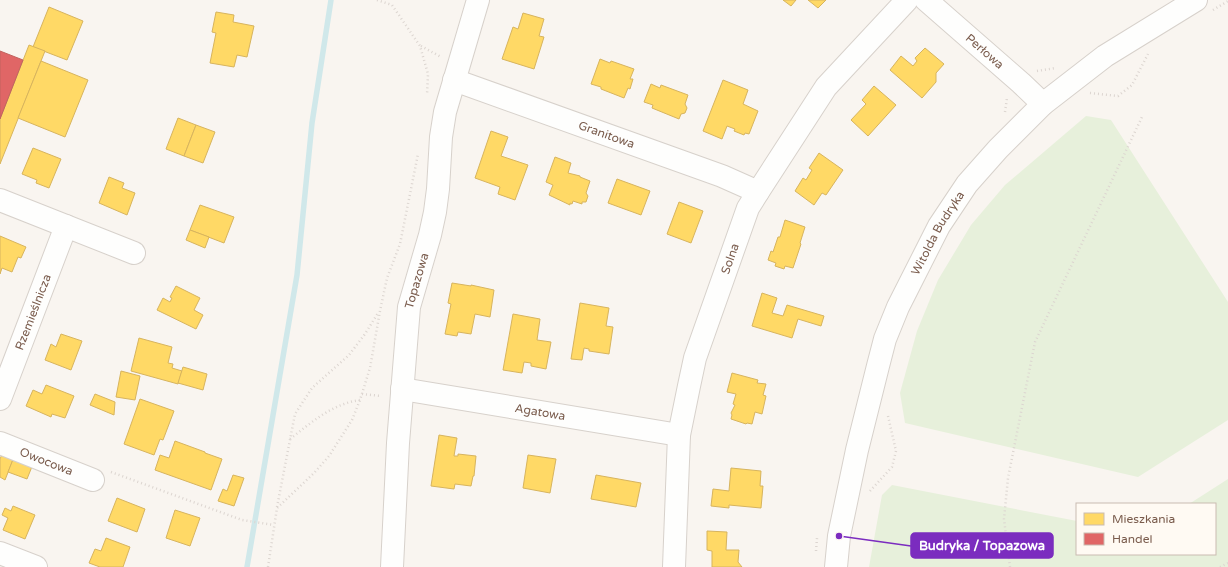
<svg xmlns="http://www.w3.org/2000/svg" width="1228" height="567" font-family="'Varela Round',sans-serif">
  <style>
    .green { fill: #e7f0db }
    .homes { fill: #ffd966; stroke: #d7b45e }
    .shops { fill: #e06666; stroke: #c1635e }
    .lines { fill: none; stroke-linecap: round; stroke-linejoin: round }
    .stream { stroke: #d0e8ea; stroke-width: 5.5 }
    .minor-casing { stroke: #d7d1cb; stroke-width: 24 }
    .path { stroke: #dcd5d0; stroke-width: 2.5; stroke-dasharray: 1 3; stroke-linecap: butt }
    .minor { stroke: #fefefd; stroke-width: 22 }
    .labels { text-anchor: middle; dominant-baseline: central; stroke-width: 4; stroke-linejoin: round; paint-order: stroke }
    .street-label { font-size: 12px; fill: #7a5c4d; stroke: #fffaf3 }
    .leader { fill: none; stroke: #7b2cbf; stroke-width: 1.5 }
    .callout-dot { fill: #7b2cbf; stroke: #fffaf3; stroke-width: 1.5 }
    .callout { fill: #7b2cbf; stroke: #7b2cbf; stroke-width: 1.5 }
    .callout-label { font-size: 13px; text-anchor: middle; font-weight: bold; fill: #fff }
  </style>
  <rect width="100%" height="100%" fill="#f9f5f0"/>
  <g class="green">
    <path d="M1086,116l25,4 117,182v118l-90,57 -233,-54 -5,-30 17,-62 21,-51 33,-55 34,-40z"/>
    <path d="M1228,479v88h-359l13,-72 10,-10 185,36v33h138v-50h-26z"/>
  </g>
  <g class="homes">
    <path d="M783,0h13l-5,6z"/>
    <path d="M808,0h18l-8,8z"/>
    <path d="M49,7l34,14 -16,39 -34,-13z"/>
    <path d="M216,12l18,3 -1,7 21,4 -7,31 -10,-2 -3,12 -24,-4 6,-30 -4,-1z"/>
    <path d="M523,13l21,6 -5,17 5,1 -10,32 -32,-10 11,-32 5,2z"/>
    <path d="M29,45l16,6 -45,113v-45z"/>
    <path d="M925,48l19,16 -8,9v9l-14,16 -32,-28 11,-14 12,10 4,-5 -2,-3z"/>
    <path d="M600,59l10,4 1,-2 23,8 -4,10h3l-3,10 -2,-1 -4,10 -23,-9v-2l-10,-3z"/>
    <path d="M41,61l47,19 -23,57 -47,-19z"/>
    <path d="M723,80l25,10 -5,14 15,7 -9,23 -4,-1 -1,2 -10,-4 1,-2 -8,-3 -5,13 -19,-8z"/>
    <path d="M651,84l9,4 1,-3 27,10 -3,9 2,4 -2,5 -4,1 -2,5 -27,-11 1,-3 -9,-3z"/>
    <path d="M874,86l22,19 -28,31 -17,-16 15,-16 -4,-4z"/>
    <path d="M178,118l18,7 -12,31 -18,-7z"/>
    <path d="M196,125l19,7 -12,31 -19,-7z"/>
    <path d="M491,131l17,6 -7,19 27,9 -13,35 -17,-6 2,-7 -25,-9z"/>
    <path d="M33,148l28,11 -12,29 -13,-5 1,-3 -15,-6z"/>
    <path d="M819,153l24,17 -17,25 -4,-2 -8,12 -19,-14 8,-13 3,2 6,-10 -3,-2z"/>
    <path d="M555,157l16,6 -3,10 12,3v1l10,4 -4,12 2,3 -2,6h-4v2l-9,-3 -1,3 -2,-1v2l-21,-10 4,-10 -7,-3z"/>
    <path d="M109,177l15,6 -2,5 13,5 -8,22 -28,-12z"/>
    <path d="M617,179l33,12 -9,24 -33,-12z"/>
    <path d="M679,202l24,9 -12,32 -24,-9z"/>
    <path d="M200,205l34,12 -10,26 -34,-13z"/>
    <path d="M785,220l20,7 -5,16 1,1 -8,24 -8,-2 -1,3 -9,-3 1,-3 -8,-3 3,-9 2,1 5,-15h2z"/>
    <path d="M190,230l19,7 -4,11 -19,-8z"/>
    <path d="M0,236l26,11 -5,11 -3,-1 -6,15 -10,-4 -2,6z"/>
    <path d="M452,283l19,3v-1l23,5 -4,27 -15,-3 -4,20 -13,-2 -1,4 -12,-2 6,-30 -3,-1z"/>
    <path d="M176,286l24,12 -6,12 9,5 -7,14 -39,-19 6,-12 7,4 2,-4 -2,-1z"/>
    <path d="M762,293l15,5 -5,15 11,3 4,-11 37,11 -3,10 -23,-7 -6,19 -40,-12z"/>
    <path d="M580,303l29,5 -3,18 7,1 -4,27 -20,-3v-2l-5,-1 -2,12 -11,-1z"/>
    <path d="M513,314l27,5 -3,21 14,2 -5,27 -15,-3v-3l-7,-1 -2,11 -19,-3z"/>
    <path d="M61,334l21,7 -11,29 -26,-10 6,-16 5,3z"/>
    <path d="M139,338l33,9 -4,16 5,1 -1,4 10,3 -4,13 -47,-13z"/>
    <path d="M183,367l24,7 -4,16 -25,-7z"/>
    <path d="M121,371l19,5 -5,24 -19,-3z"/>
    <path d="M732,373l26,7 -1,3 9,1 -3,11 3,1 -4,18 -7,-2 -3,12 -5,-1 -1,1 -15,-5 1,-4 -1,-2 4,-8 -2,-1 3,-10 -9,-2z"/>
    <path d="M46,385l28,11 -9,22 -13,-4 -1,3 -25,-11 7,-16 9,4z"/>
    <path d="M95,394l20,8 -1,13 -24,-10z"/>
    <path d="M140,399l34,12 -11,29 -3,-1 -6,16 -30,-11z"/>
    <path d="M439,435l18,3 -3,18h4v-2l18,2 -2,20h-1l-2,10 -16,-2 -1,5 -23,-3z"/>
    <path d="M175,441l30,11v1l17,6 -11,31 -56,-20 5,-15 9,3z"/>
    <path d="M3,452l11,5 -9,23 -5,-3v-18z"/>
    <path d="M528,455l28,4 -6,34 -27,-5z"/>
    <path d="M14,457l19,7 -6,15 -19,-7z"/>
    <path d="M731,468l30,3 -1,15h3l-2,22 -32,-3v3l-18,-2 2,-17 16,2z"/>
    <path d="M233,475l11,3 -10,28 -16,-5 5,-12 4,2z"/>
    <path d="M596,475l45,8 -5,24 -45,-8z"/>
    <path d="M117,498l28,11 -8,23 -29,-11z"/>
    <path d="M13,506l22,9 -10,24 -22,-9 5,-12 -6,-3 3,-7 6,3z"/>
    <path d="M175,510l25,8 -10,28 -24,-8z"/>
    <path d="M707,531l20,1 -1,18h13l-1,12 4,5h-30v-16l-5,-1z"/>
    <path d="M106,538l24,9 -7,20h-23l-11,-4 6,-14 6,2z"/>
  </g>
  <path class="shops" d="M0,51l23,9 -23,59z"/>
  <g class="lines">
    <path class="stream" d="M247,567l50,-292 15,-152 19,-123"/>
    <defs>
      <g id="minor">
        <path id="s1" d="M926,0l95,83 22,21"/>
        <path id="s2" d="M454,80l268,96 36,16"/>
        <path d="M0,200l134,53"/>
        <path id="s3" d="M402,389l277,46"/>
        <path id="s4" d="M0,399l66,-173"/>
        <path id="s5" d="M0,443l93,37"/>
        <path d="M0,553l36,14"/>
        <path id="s6" d="M392,567l6,-124 11,-136 21,-72 5,-23 3,-23 3,-52 4,-25 33,-112"/>
        <path id="s7" d="M674,567l5,-132 10,-49 6,-28 53,-150 10,-16 68,-105 81,-87"/>
        <path id="s8" d="M836,567l3,-31 18,-86 21,-84 7,-27 13,-32 41,-81 28,-42 31,-35 45,-45 62,-48 91,-56"/>
      </g>
    </defs>
    <use href="#minor" class="minor-casing"/>
    <g class="path">
      <path d="M377,0l15,5 28,41 8,28 -1,21"/>
      <path d="M1213,10l15,-9"/>
      <path d="M421,46l20,11"/>
      <path d="M1037,71l19,-3"/>
      <path d="M1090,93l28,3 14,-11 16,-31"/>
      <path d="M1005,112l2,-14"/>
      <path d="M362,394l19,2"/>
      <path d="M290,439c22,-17 42,-35 70,-39"/>
      <path d="M111,472l131,48 32,5"/>
      <path d="M870,491l22,-24 4,-16 -8,-35"/>
      <path d="M277,507l18,-93 17,-26 37,-33 16,-21 13,-21"/>
      <path d="M816,551l1,-13"/>
      <path d="M268,567l9,-59 37,-35 15,-17 23,-36 8,-20 10,-32 10,-57 7,-33 13,-34 18,-90"/>
      <path d="M1010,567l-6,-48 4,-41 27,-136 107,-225"/>
      <path d="M1220,567l8,-4"/>
    </g>
    <use href="#minor" class="minor"/>
  </g>
  <g class="labels">
    <g class="street-label">
      <text stroke="none"><textPath href="#s1" startOffset="78">Perłowa</textPath></text>
      <text stroke="none"><textPath href="#s2" startOffset="162">Granitowa</textPath></text>
      <text stroke="none"><textPath href="#s8" startOffset="352">Witolda Budryka</textPath></text>
      <text stroke="none"><textPath href="#s7" startOffset="316">Solna</textPath></text>
      <text stroke="none"><textPath href="#s6" startOffset="288">Topazowa</textPath></text>
      <text stroke="none"><textPath href="#s4" startOffset="93">Rzemieślnicza</textPath></text>
      <text stroke="none"><textPath href="#s3" startOffset="140">Agatowa</textPath></text>
      <text stroke="none"><textPath href="#s5" startOffset="50">Owocowa</textPath></text>
    </g>
  </g>
  <path class="leader" d="M839 536L911 546"/>
  <circle class="callout-dot" cx="839" cy="536" r="4"/>
  <rect class="callout" x="911" y="533" width="142" height="25" rx="4"/>
  <g class="callout-label">
    <text x="982" y="550">Budryka / Topazowa</text>
  </g>
  <rect x="1076" y="503" width="140" height="52" fill="#fffaf3" stroke="#cabbb1"/>
  <rect x="1084" y="513" width="20" height="12" fill="#ffd966" stroke="#cabbb1"/>
  <text x="1112" y="523" font-size="12" fill="#7a5c4d">Mieszkania</text>
  <rect x="1084" y="533" width="20" height="12" fill="#e06666" stroke="#cabbb1"/>
  <text x="1112" y="543" font-size="12" fill="#7a5c4d">Handel</text>
</svg>
